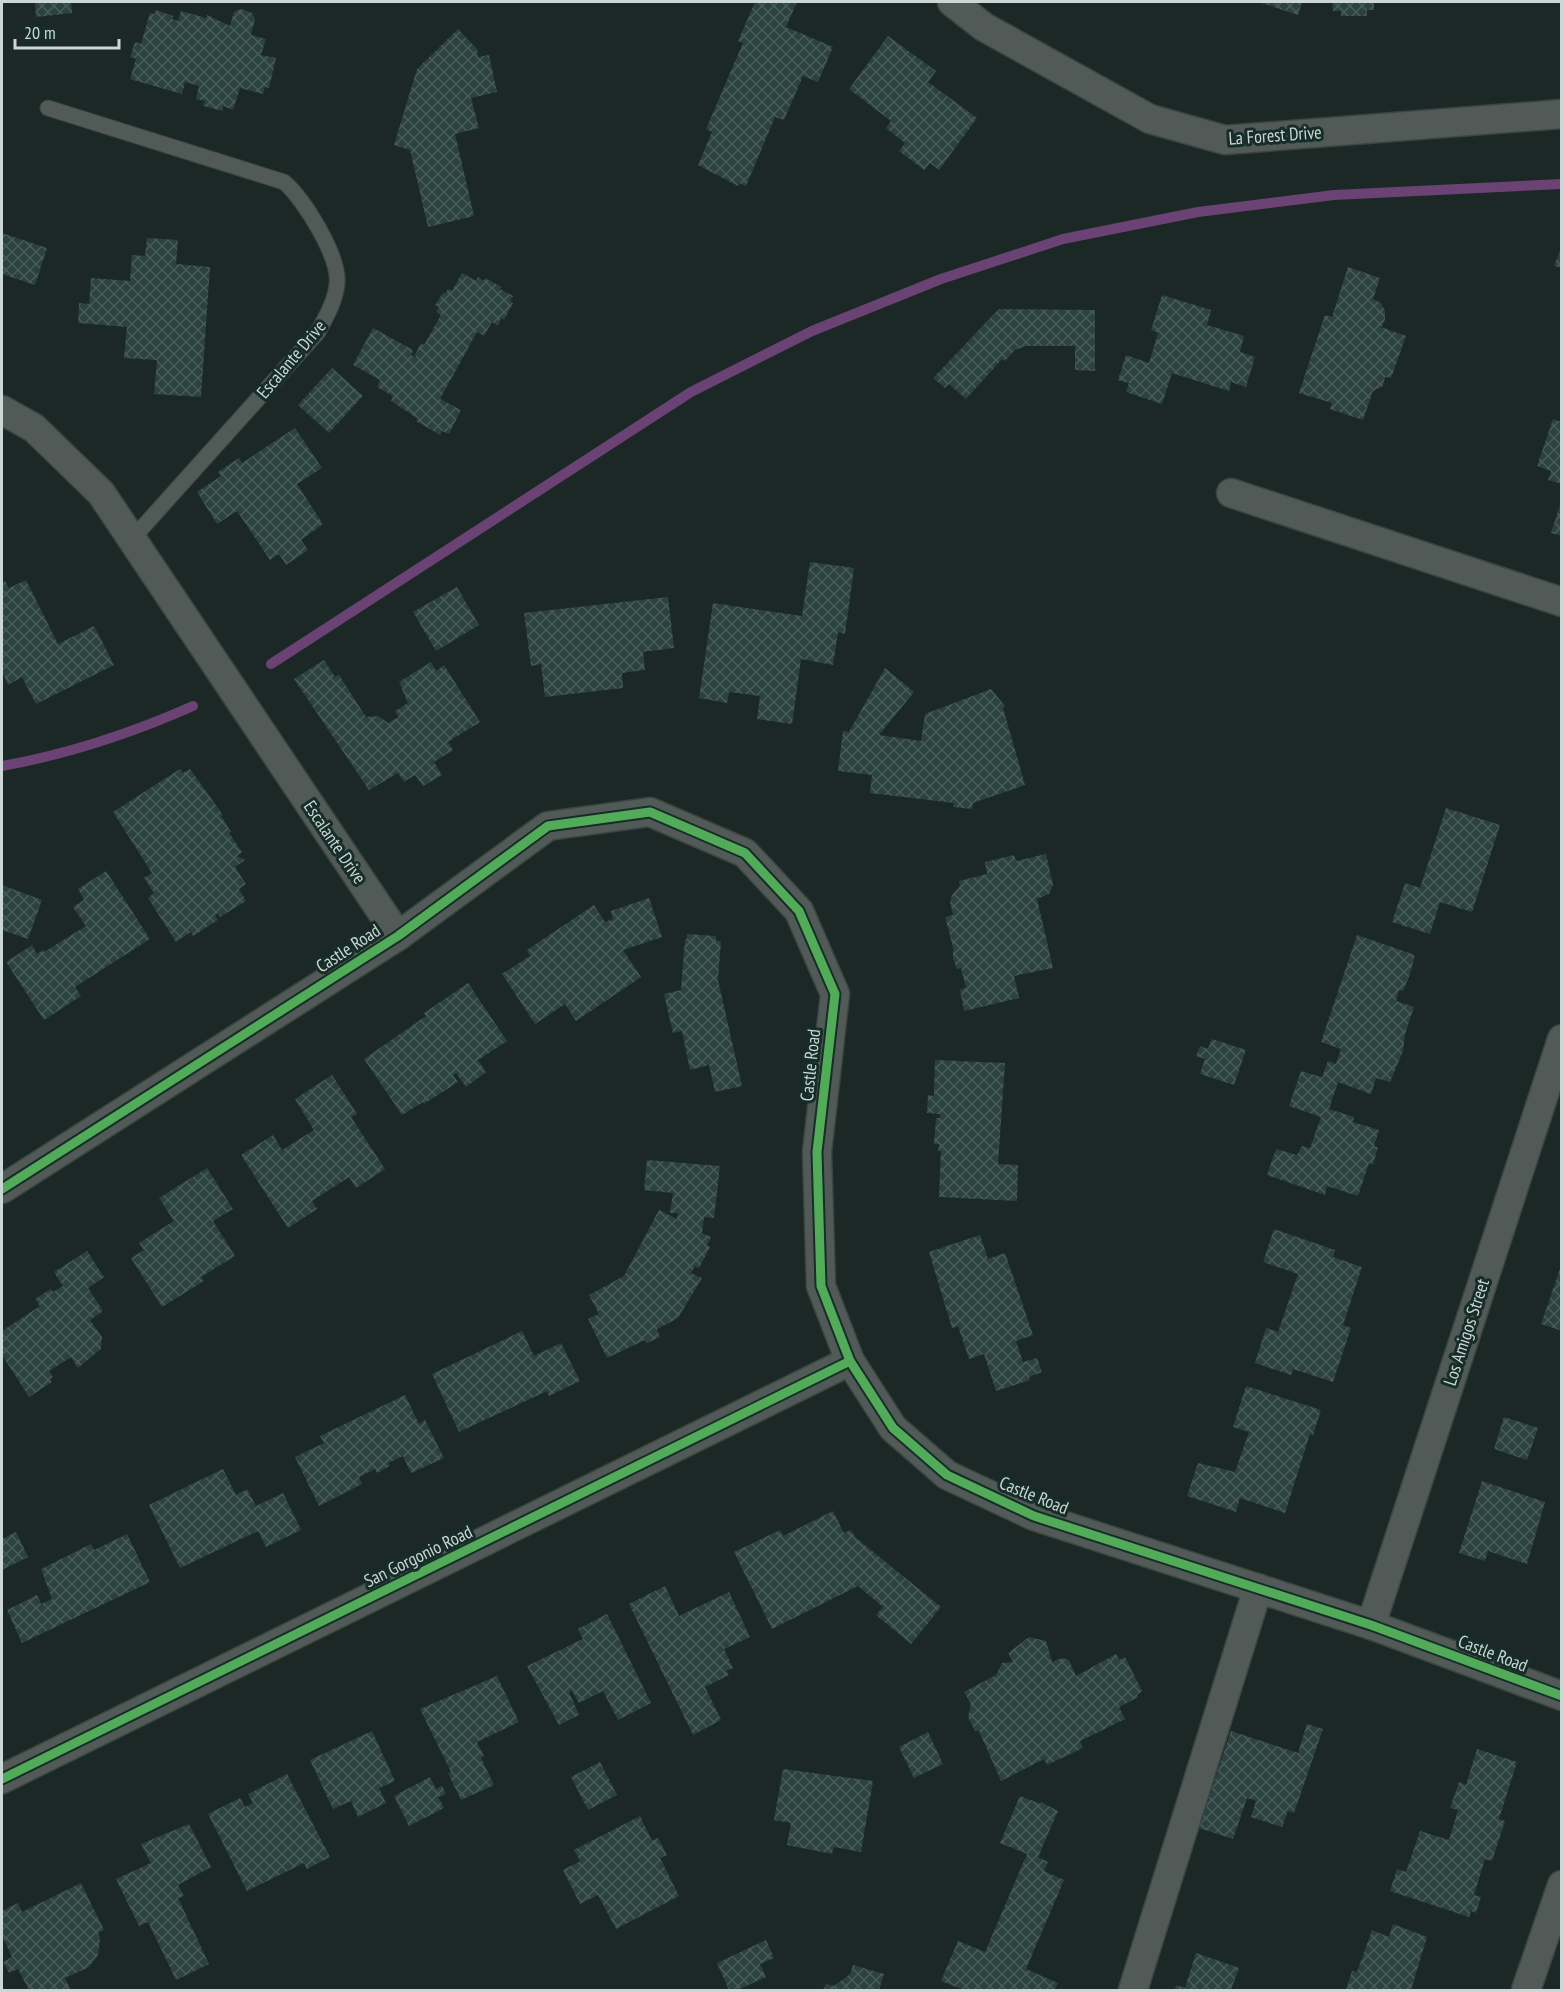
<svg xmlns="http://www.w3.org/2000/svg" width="1563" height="1992" font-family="'PT Sans Narrow',sans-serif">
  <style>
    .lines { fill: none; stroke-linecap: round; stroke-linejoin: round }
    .stream { stroke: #6a4274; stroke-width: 10 }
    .building { fill: url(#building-cross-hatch) }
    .lane-casing { stroke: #3a4441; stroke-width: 17 }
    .street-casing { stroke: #3a4441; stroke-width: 31 }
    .lane { stroke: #525a58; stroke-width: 15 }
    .street { stroke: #525a58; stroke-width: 28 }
    .cycleway-casing { stroke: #172d28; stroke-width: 13 }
    .cycleway { stroke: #51ab58; stroke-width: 9 }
    .labels { text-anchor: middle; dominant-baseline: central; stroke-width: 6; stroke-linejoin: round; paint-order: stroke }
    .street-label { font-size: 18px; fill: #cad7d4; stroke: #172d28 }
  </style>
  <defs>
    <pattern id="building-cross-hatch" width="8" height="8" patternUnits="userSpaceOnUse" patternTransform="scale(1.5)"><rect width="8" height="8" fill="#2b423f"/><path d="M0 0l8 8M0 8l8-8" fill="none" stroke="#485d5a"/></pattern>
  </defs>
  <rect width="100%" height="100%" fill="#1c2825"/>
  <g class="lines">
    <g class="stream">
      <path d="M271,664l420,-272 121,-61 129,-52 122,-40 135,-27 136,-17 228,-11"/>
      <path d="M2,766c67,-12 128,-32 191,-60"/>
    </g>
  </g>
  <g class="building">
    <path d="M35,2h36l1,11 -36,4z"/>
    <path d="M755,2h42l-11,25 47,20 -15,35 -15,-6 -19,44 -9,-3 -29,69 -7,-3 -1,3 -40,-21 14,-33 -6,-3 37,-86 -5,-2z"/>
    <path d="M1259,2h43l-4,13z"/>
    <path d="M1332,2h42v8h-7v6h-26v-5h-8z"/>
    <path d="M241,9l11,4 3,6 -4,16 15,4 -5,16 15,3 -7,30 -4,-1 -2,7 -23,-6 -7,22 -10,-4v5l-20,-5 2,-5 -9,-2 3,-13 -14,-4 -3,12 -52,-15 6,-20 -6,-2 5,-15 6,2 9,-31 5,1 1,-4 17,6 -1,3 6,2 3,-10 25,7 1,-3 23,11 4,-14z"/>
    <path d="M458,29l19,20 1,8 11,-2 8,37 -26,6 8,30 -24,6 19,82 -46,11 -18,-77 -16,-5 23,-76z"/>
    <path d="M888,36l48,35 -8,11 49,36 -38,52 -9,-7 -6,7 -25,-19 6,-8 -19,-15 5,-7 -42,-32z"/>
    <path d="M2,233l45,15 -12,37 -33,-11z"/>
    <path d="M147,238l31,2 -2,24 34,3 -9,130 -47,-3 3,-34 -33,-2 3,-31 -49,-4 1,-20 10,1 2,-26 39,3 2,-26 13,1z"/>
    <path d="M1562,246v22l-8,-2z"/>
    <path d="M1348,267l32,11 -7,21 8,4 4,8v9l-4,7 25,9 -15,42 -6,-1 -2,9 -10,5 -10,29 -33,-11 2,-6 -33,-10 26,-78 7,2z"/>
    <path d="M462,273l14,8 2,-4 6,4 1,-3 17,9 -2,2 13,7 -3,5 3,2 -9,17 -3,-2 -3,8 -6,-4 -8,14 -7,-4 -37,67 21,11 -12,24 -7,-3 -2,4 -24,-14 2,-2 -27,-18 2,-5 -16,-9 3,-7 -27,-15 20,-37 40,22 -2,5 6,3 -2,-3 6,-12 3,2 17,-30 -5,-3 3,-5 -4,-2 8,-12 2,1 3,-5 4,2z"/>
    <path d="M1162,295l49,15 -4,15 37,11 -4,16 15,5 -9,30 -15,-5 -2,9 -57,-18 -10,31 -36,-12 3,-9 -11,-3 8,-25 23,8 9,-30 -7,-3z"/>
    <path d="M999,309l96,1v61l-20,-1v-24h-49l-11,4 -10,11 -3,-2 -36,40 -17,-15 -4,4 -12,-10z"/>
    <path d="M332,368l31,28 -34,37 -31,-28z"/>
    <path d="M1553,419l9,3v62l-14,-4 3,-9 -14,-5z"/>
    <path d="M295,428l27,40 -25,16 26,40 -22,16 7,10 -22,15 -7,-11 -9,6 -33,-49 -20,13 -20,-32 24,-16 -3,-4 21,-14 3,5z"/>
    <path d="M1561,502h1v34l-11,-3z"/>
    <path d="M810,562l44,6 -9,66 -7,-2 -5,33 -32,-6 -9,65 -35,-5 3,-23 -31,-4 -2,11 -28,-5 14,-95 89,13z"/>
    <path d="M26,580l32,64 36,-18 20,39 -78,39 -14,-27 -14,8 -6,-14v-88l3,-2 4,7z"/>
    <path d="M457,587l22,38 -43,26 -23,-39z"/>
    <path d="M668,597l6,51 -31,4 2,18 -23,3 1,15 -78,9 -4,-33 -10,2 -7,-53z"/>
    <path d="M324,660l11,17 4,-2 27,42 12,-1 10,7 11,-6 -4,-6 13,-8 -9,-21 32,-20 5,9 8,-6 36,57 -32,20 5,8 -19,12 8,13 -19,11 -8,-11 -11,7 -6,-9 -29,17 -75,-111z"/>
    <path d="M885,668l29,24 -35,43 42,6 4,-27 66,-25 14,17 -2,2 22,77 -52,18 -1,6 -19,-2 1,-4 -84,-10 2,-18 -34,-4 5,-40 6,1z"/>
    <path d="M180,769l3,4 7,-4 33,46 -2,1 10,16 -2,1 13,19 -5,4 8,4 -10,7 11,17 -7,5 7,12 -26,16 -2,-4 -3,2 3,5 -25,16 -2,-4 -15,10 -28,-44 6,-5 -10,-15 8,-5 -39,-61z"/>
    <path d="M1446,808l54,17 -28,87 -32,-10 -10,32 -38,-12 13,-39 15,5z"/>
    <path d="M1046,854l7,31 -4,9 -12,5 16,69 -39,8 5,22 -55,13 -4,-21 6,-2 -5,-20 -4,1 -4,-11v-11l-8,-30 8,-2 -3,-13 2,-7 8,-9 -1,-5 28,-7 -2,-12 29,-7 2,6z"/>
    <path d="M106,871l44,68 -75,48 6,9 -37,24 -38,-58 26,-17 5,9 6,-4 1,2 42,-26 -13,-19 11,-7 -6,-11z"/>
    <path d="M2,885l40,15 -14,39 -26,-9z"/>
    <path d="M649,898l13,39 -39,13 18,27 -65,44 -11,-17 -30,20 -33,-50 28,-18 -3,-6 67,-45 11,17 8,-3 -2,-8z"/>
    <path d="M687,934l29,2v5h5l-3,39 24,106 -27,6 -6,-27 -19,5 -8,-39 -9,2 -9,-39 17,-4 4,-51h2z"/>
    <path d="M1357,935l58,20 -5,19 -7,17 -4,-1 -3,11 18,6 -9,27 -2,17 -13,31 -14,-4 -5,16 -33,-12 -9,27 25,8 -1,5 26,8 -5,16 4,1 -5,18 -4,-2 -11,33 -31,-10 -2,9 -58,-20 9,-26 21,6 5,-9 8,2 11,-31 -32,-11 12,-35 30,9 -9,-3 6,-16 8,3 5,-15 -20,-7z"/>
    <path d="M468,983l39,58 -29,19 8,12 -20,15 -10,-14 -3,2 5,7 -34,22 -1,-2 -21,13 -38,-56 62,-43 -2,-3z"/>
    <path d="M1212,1039l34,11 -12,35 -34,-11 5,-15 -9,-3 4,-10 8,3z"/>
    <path d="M935,1060l70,3 -7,101 20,1 -1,36 -78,-4 2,-46h-3l1,-7h-5l2,-26h4v-4l-13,-1 1,-18 6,1z"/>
    <path d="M332,1075l25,39 -6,3 34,52 -29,19 -7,-11 -37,24 5,8 -29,19 -47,-73 32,-20 9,15 32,-20 -19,-31z"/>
    <path d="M647,1160l73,6 -6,52 -10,-1 -2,16 9,4 -4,8 3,2 -11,21 -4,-2 -4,7 11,5 -24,40 -21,11 3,8 -13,6 -2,-3 -38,18 -19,-39 11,-5 -10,-19 35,-19 35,-66 18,9 1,-6h-8l3,-20 -29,-3z"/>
    <path d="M207,1168l26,41 -20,12 22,35 -34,21 3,4 -42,26 -31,-49 13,-8 -5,-7 35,-22 -15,-23z"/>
    <path d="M1274,1229l61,21 -2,7 29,10 -19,58 8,3 -18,54 -40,-13 -2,6 -36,-12 11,-35 12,4 20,-58 -35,-12z"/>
    <path d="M980,1235l8,24 17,-6 28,82 -17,6 7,21 14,-4 5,14 -13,5 1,3 -34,11 -12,-37 -15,5 -11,-33 -6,2 -23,-76z"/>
    <path d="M87,1251l17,26 -16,11 15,23 -13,9 12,17 -1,12 -23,19 -7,-11 -22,14 4,6 -3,2 2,3 -23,15 -27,-42v-24l38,-25 -5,-7 16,-10 2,3 10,-6 -9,-14z"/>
    <path d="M1562,1263v68l-21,-7z"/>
    <path d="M522,1331l12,25 27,-13 19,38 -31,15 -2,-5 -88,41 -27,-58z"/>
    <path d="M1246,1386l75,24 -8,25 -3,-1 -25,79 -45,-15 -4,14 -49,-16 11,-33 37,9 14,-40 -16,-5z"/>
    <path d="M405,1395l14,29 6,-4 19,38 -33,15 -8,-17 -15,7 2,3 -13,7 -2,-4 -16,8 3,7 -43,22 -24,-49 29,-14 -4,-7z"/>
    <path d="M1504,1417l34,11 -11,32 -33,-11z"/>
    <path d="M223,1469l13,26 11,-6 9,17 27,-13 18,37 -35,17 -8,-16 -78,37 -31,-63z"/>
    <path d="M1482,1481l63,21 -18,62 -39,-13 -3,10 -26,-8z"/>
    <path d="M833,1511l11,22 7,-3 4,7 86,70 -30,37 -35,-29 7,-8 -25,-21 -86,43 -38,-77 46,-22 3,6z"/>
    <path d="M16,1532l12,25 -26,13v-31z"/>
    <path d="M127,1534l23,48 -128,61 -15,-33 30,-15 4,9 11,-5 -11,-30 50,-25 3,6z"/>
    <path d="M665,1586l14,30 50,-24 21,45 -26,12 9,19 -7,3 3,4 -24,12 16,33 -28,15 -64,-131z"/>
    <path d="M607,1614l44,89 -33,17 -15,-29 -24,12 -7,-12 -3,1 10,23 -20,10 -32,-59 56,-27 -5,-10z"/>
    <path d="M1029,1637l17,4 6,21 10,-4 7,2 7,16 40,-22 3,6 6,-3 17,34 -5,4 1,2 -19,10 6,12 -45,22 3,7 -36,17 -3,-6 -43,22 -22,-50h-4l-7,-14 3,-13 -7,-12 32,-17 6,-12 11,-1 -5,-9z"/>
    <path d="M497,1676l22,46 -42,20 7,14 -3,2 13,27 -33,15 -13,-27 3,-1 -31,-63z"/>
    <path d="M1307,1724l16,5 -29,84 -6,-2 -6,16 -31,-10 5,-16 -9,-3 -14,41 -34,-11 32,-97 67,22z"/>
    <path d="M372,1731l23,50 -16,7 7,15 -28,14 -7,-16 -18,8 -23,-49z"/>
    <path d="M928,1732l15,32 -29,14 -15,-31z"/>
    <path d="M1477,1749l40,13 -18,57 6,2 -13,40 -7,-2 -11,36 7,2 -5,16 -5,-2 -2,6 -79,-26 7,-22 9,3 14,-41 29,9 9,-30 -8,-2 9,-26 7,3z"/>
    <path d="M600,1762l17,33 -29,15 -17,-33z"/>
    <path d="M783,1769l90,12 -12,71 -27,-5 -2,7 -45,-9 4,-22 -17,-3z"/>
    <path d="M287,1774l43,83 -23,12 -3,-6 -57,28 -39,-77 32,-16 5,9 8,-4 -5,-9z"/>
    <path d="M430,1777l6,12 6,-3 4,8 -8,3 6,11 -35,18 -15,-30z"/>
    <path d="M1020,1796l21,8v-2l17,9 -20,46 10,5 -4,9 20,9 -38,89 32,14 -3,7h-91l-23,-9 17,-40 27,11 42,-98 -27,-11z"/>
    <path d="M640,1816l12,25 6,-3 9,17 -7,3 19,38 -63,33 -18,-34 -18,9 -17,-34 17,-9 -6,-11z"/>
    <path d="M189,1824l22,43 -33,18 6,11 -6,2 31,66 -33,16 -28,-58 -9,4 -23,-47 35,-16 -10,-19z"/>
    <path d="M81,1883l23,47 -6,3 2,5 -2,17 -9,12 -24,11 6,12h-42l-11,-21 -9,4 -6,-11 9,-5 -10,-21v-25l16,-8 4,9z"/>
    <path d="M1393,1924l34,13 -16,53h-65l6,-19 5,1 15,-42 17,7z"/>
    <path d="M766,1940l8,18 -14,6 6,13 -29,13h-8l-12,-27z"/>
    <path d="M1196,1953l43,15 -8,22h-56l1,-5 9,3z"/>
    <path d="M853,1965l31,9 -5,16h-56l3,-6 8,2 16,-12z"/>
  </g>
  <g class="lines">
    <defs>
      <path id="lane" d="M48,108l236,74c20,17 56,75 53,102 -2,18 -11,33 -19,48l-185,206"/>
      <g id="street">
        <path d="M952,2l32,25 166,92 75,21 337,-26"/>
        <path d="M2,410l32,18 67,65 297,443"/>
        <path d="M1231,493l331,109"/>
        <path d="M2,1189l396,-253 150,-110 102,-14 95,41 54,58 36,83 -18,158 4,134 29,75 43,67 54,47 87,41 337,109 191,71"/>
        <path d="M1371,1625l191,-586"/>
        <path d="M2,1779l848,-418"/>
        <path d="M1133,1990l125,-402"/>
        <path d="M1526,1990l36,-105"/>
      </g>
    </defs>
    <use href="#lane" class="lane-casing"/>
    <use href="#street" class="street-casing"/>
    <use href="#lane" class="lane"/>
    <use href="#street" class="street"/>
    <defs>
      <g id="cycleway">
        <path d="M2,1189l396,-253 150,-110 102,-14 95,41 54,58 36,83 -18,158 4,134 29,75 43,67 54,47 87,41 337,109 191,71"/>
        <path d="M2,1779l848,-418"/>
      </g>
    </defs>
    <use href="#cycleway" class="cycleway-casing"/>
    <use href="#cycleway" class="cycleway"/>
  </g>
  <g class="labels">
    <g class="street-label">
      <text transform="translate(1275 135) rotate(-4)">La Forest Drive</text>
      <text transform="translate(291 359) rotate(-50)">Escalante Drive</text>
      <text transform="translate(335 842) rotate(56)">Escalante Drive</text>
      <text transform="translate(348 948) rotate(-33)">Castle Road</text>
      <text transform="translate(810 1065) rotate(-84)">Castle Road</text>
      <text transform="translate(1466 1332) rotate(-72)">Los Amigos Street</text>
      <text transform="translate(1034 1495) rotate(22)">Castle Road</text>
      <text transform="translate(418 1556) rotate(-26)">San Gorgonio Road</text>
      <text transform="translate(1493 1653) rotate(21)">Castle Road</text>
    </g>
  </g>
  <rect width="1563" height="1992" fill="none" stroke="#cad7d4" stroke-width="6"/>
  <path d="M15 39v9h104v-9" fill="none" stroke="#cad7d4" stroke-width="3"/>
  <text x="24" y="39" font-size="18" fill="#cad7d4" stroke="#172d28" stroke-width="4.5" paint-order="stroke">20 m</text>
</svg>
